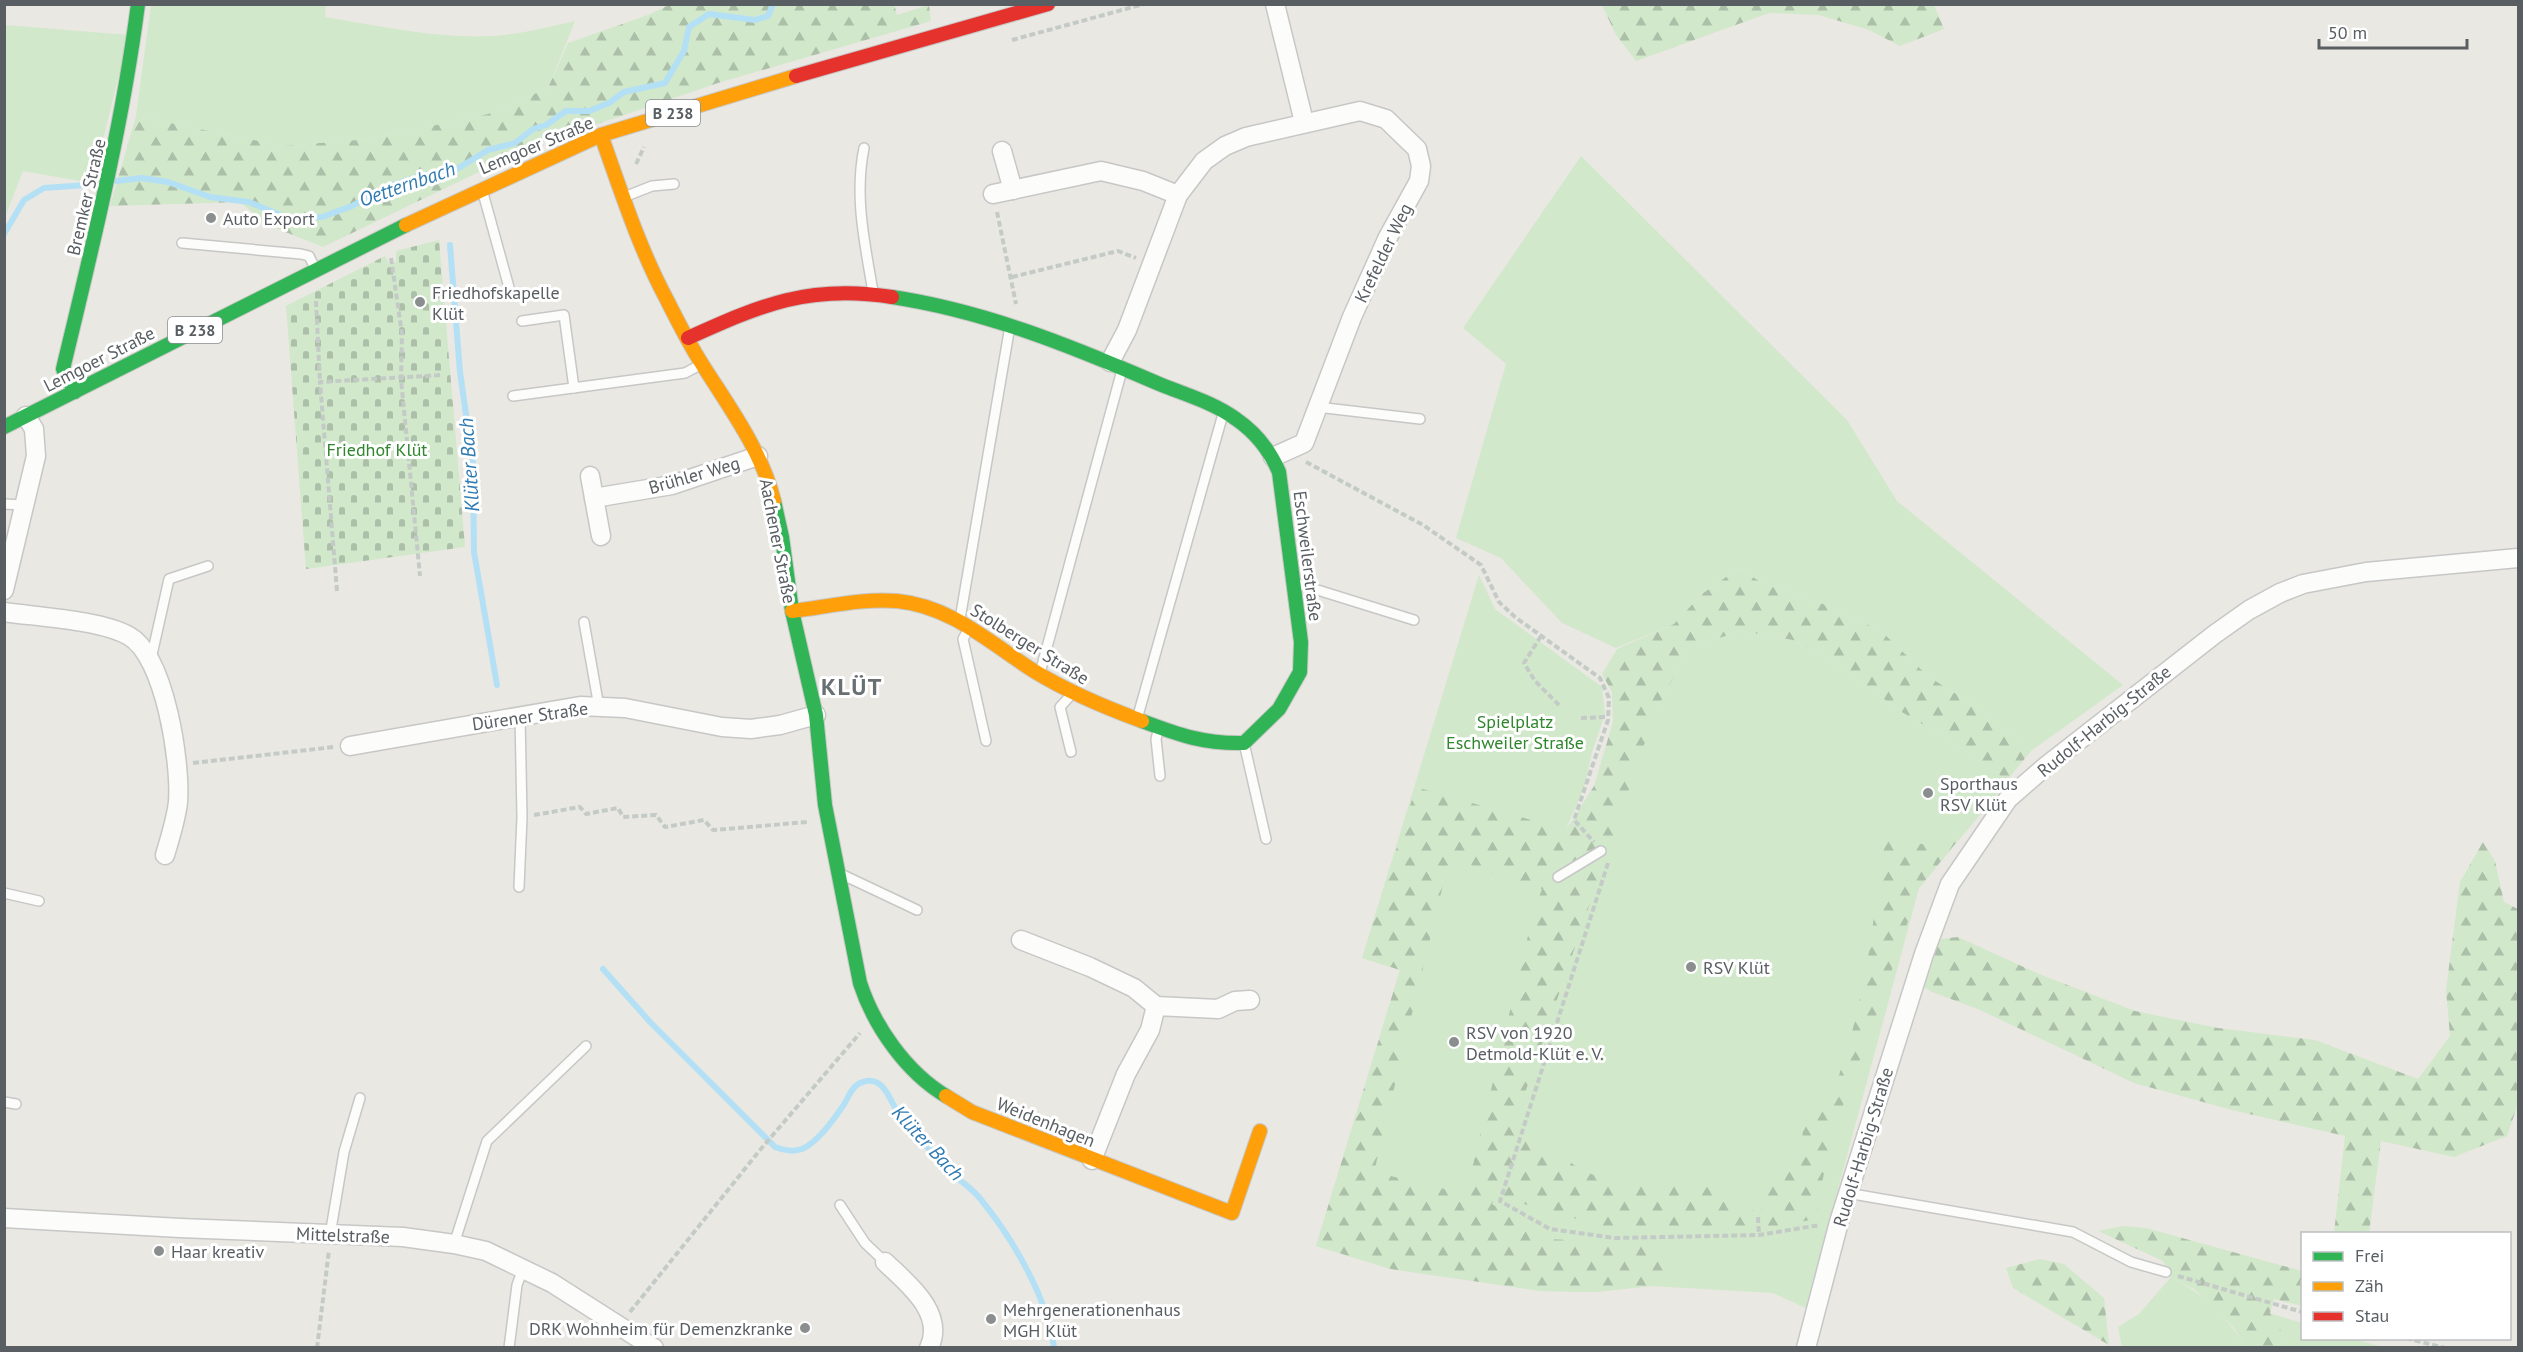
<svg xmlns="http://www.w3.org/2000/svg" width="2523" height="1352" font-family="'PT Sans',sans-serif">
  <style>
    .green { fill: #d1e8cb }
    .forest { fill: url(#forest-firs); fill-rule: evenodd }
    .cemetery { fill: url(#cemetery-stones) }
    .lines { fill: none; stroke-linecap: round; stroke-linejoin: round }
    .stream { stroke: #b4e0f6; stroke-width: 6 }
    .lane-casing { stroke: #c7c7c7; stroke-width: 12 }
    .street-casing { stroke: #c7c7c7; stroke-width: 21 }
    .fast-casing { stroke: #c7c7c6; stroke-width: 16 }
    .slow-casing { stroke: #c7c7c6; stroke-width: 16 }
    .jam-casing { stroke: #c7c7c6; stroke-width: 16 }
    .path { stroke: #c4cbc7; stroke-width: 4; stroke-dasharray: 6 3; stroke-linecap: butt }
    .lane { stroke: #fcfcfb; stroke-width: 9 }
    .street { stroke: #fcfcfb; stroke-width: 18 }
    .fast { stroke: #30b455; stroke-width: 14 }
    .slow { stroke: #ff9f0a; stroke-width: 14 }
    .jam { stroke: #e5322d; stroke-width: 14 }
    .poi-dot { fill: #8b8e8f; stroke: #fff; stroke-width: 2 }
    .labels { text-anchor: middle; dominant-baseline: central; stroke-width: 6; stroke-linejoin: round; paint-order: stroke }
    .shield { fill: #fff; stroke: #8a8e91; stroke-width: 1.5 }
    .shield-label { font-size: 16px; font-weight: bold; fill: #585e62 }
    .street-label { font-size: 18px; fill: #585e62; stroke: #fff }
    .poi-label { font-size: 18px; fill: #585e62; stroke: #fff; text-anchor: start }
    .park-label { font-size: 18px; fill: #2f862c; stroke: #fff }
    .water-label { font-size: 20px; font-style: italic; fill: #307ab2; stroke: #fff }
    .district-label { font-size: 24px; font-weight: bold; letter-spacing: 1.5px; fill: #697074; stroke: #fff }
  </style>
  <defs>
    <pattern id="forest-firs" width="22" height="20" patternUnits="userSpaceOnUse" patternTransform="scale(1.5)"><rect width="22" height="20" fill="#d1e8cb"/><path d="M5 1l3.5 6h-7zM16 11l3.5 6h-7z" fill="#acbfa8"/></pattern>
    <pattern id="cemetery-stones" width="16" height="16" patternUnits="userSpaceOnUse" patternTransform="scale(1.5)"><rect width="16" height="16" fill="#d1e8cb"/><path d="M2 7V4a2 2 0 0 1 4 0v3zM10 15v-3a2 2 0 0 1 4 0v3z" fill="#acbfa8"/></pattern>
  </defs>
  <rect width="100%" height="100%" fill="#eae8e2"/>
  <g class="green">
    <path d="M151,5h175l-1,12c56,9 112,22 169,19 28,-2 54,-9 81,-15l-27,67 -60,26 -118,25 -87,7 -147,-30z"/>
    <path d="M5,25l124,10 -37,148 -69,-12 -18,46z"/>
    <path d="M1581,156l266,264 50,81 226,184 -92,66 -65,-51 -37,-23 -48,-46 -58,-27 -61,-21 -23,-15 -37,26 -28,30 -58,24 -54,-25 -61,-65 -45,-20 50,-174 -43,-36z"/>
    <path d="M1479,575l16,34 107,78 3,27 -13,38 -7,33 -19,44 89,-116 34,-66 53,-16 51,9 47,26 60,45 48,28 60,42 -89,107 -113,420 -33,-15 -122,-7 -56,6 -53,-1 -151,-22 -75,-23 84,-276 -38,-12z"/>
    <path d="M2171,1277c32,16 56,41 75,70h-124l-4,-20 21,-13z"/>
    <path d="M2269,1313l33,10v15l51,1 30,8h-92z"/>
  </g>
  <g class="forest">
    <path d="M894,4l3,11 32,-10 2,16 -213,62 -185,63 -210,101 -55,-22 -28,-23 -130,4 26,-90 147,30 87,-7 118,-25 60,-26 20,-45 80,-28 21,-10z"/>
    <path d="M1602,5h332l10,24 -44,17 -31,-16 -50,-15 -50,-2 -133,48 -20,-26z"/>
    <path d="M1739,568l23,15 61,21 58,27 48,46 37,23 65,51 -112,137 -32,97 -56,154 -9,44 1,9 -8,27 -57,11h-142l-120,-34 -4,8 56,35 103,5 18,23 -18,19 -56,6 -53,-1 -151,-22 -75,-23 84,-276 -38,-12 54,-171 150,43 28,-44 19,-64 -1,-30 -10,-18 15,-25 57,-25 28,-30zM1742,631l51,9 47,26 60,45 48,28 60,42 -45,40 -26,27 -51,-13 -20,136 -15,66 -15,48 -33,40 -1,21 -21,12 -21,55 -32,-11 -3,-14 -116,-6 -29,-13 -33,-23 -33,-7 10,-43 131,-383 34,-66zM1453,859l89,30 -8,22 -68,283 -92,-22 68,-283z"/>
    <path d="M2483,842l12,19 9,41 14,7v195l-11,32 -53,21 -73,-16 -12,92h-35l11,-97 -113,-26 -98,-27 -156,-74 -46,-17 -8,-5 16,-48 18,-2 81,37 96,37 83,17 97,12 103,39 32,-43 -4,-46 14,-108z"/>
    <path d="M2123,1226l23,2 156,43v35l-28,-7 -4,14 21,34h-45l-13,-20 -39,-38 -23,-12 -8,-16 -65,-30z"/>
    <path d="M2040,1259l24,5 40,34 5,47 -96,-57 -7,-20z"/>
  </g>
  <path class="cemetery" d="M439,240l26,307 -159,22 -20,-263 99,-50 4,8 7,-2v-11z"/>
  <g class="lines">
    <g class="stream">
      <path d="M116,181l26,-3 26,4 42,15 39,5 38,16 35,-1 30,-11 34,-19 41,-13 20,1 41,-25 27,-7 18,-14 13,-4 20,-14h23l20,-8 15,-11 41,-9 19,-32 5,-24 20,-13 46,6 13,-4 5,-12"/>
      <path d="M4,234l20,-34 20,-12 56,-4"/>
      <path d="M450,245l10,127 13,92 1,88 23,133"/>
      <path d="M603,969l47,53 125,125c8,3 19,5 27,2 16,-7 31,-29 41,-43 7,-11 9,-23 24,-25 20,-3 25,27 35,38 17,19 35,39 53,57 9,8 20,15 27,25 31,38 66,98 72,147"/>
    </g>
    <defs>
      <g id="lane">
        <path d="M864,148c-10,49 1,96 9,144"/>
        <path d="M483,193l27,98"/>
        <path d="M624,197l28,-11 22,-2"/>
        <path d="M182,243l119,11 8,2 6,12"/>
        <path d="M522,321l42,-6 10,73"/>
        <path d="M513,396l172,-23 15,-8"/>
        <path d="M1317,407l103,12"/>
        <path d="M4,504l19,1"/>
        <path d="M1295,583l119,37"/>
        <path d="M960,619l50,-293"/>
        <path d="M584,622l15,85"/>
        <path d="M969,628l-6,11 23,102"/>
        <path d="M151,659l18,-80 39,-13"/>
        <path d="M1040,673l82,-303"/>
        <path d="M1137,719l86,-305"/>
        <path d="M1159,728l-3,11 4,37"/>
        <path d="M1244,743l22,96"/>
        <path d="M1071,752l-11,-45 12,-13"/>
        <path d="M843,875l74,35"/>
        <path d="M1558,877l43,-26"/>
        <path d="M519,887l3,-70 -2,-102"/>
        <path d="M4,893l35,8"/>
        <path d="M4,1102l12,2"/>
        <path d="M1847,1193l226,39 58,30 35,10"/>
        <path d="M840,1205l25,38 20,19"/>
        <path d="M330,1235l14,-83 16,-54"/>
        <path d="M454,1244l33,-103 99,-95"/>
        <path d="M509,1348l8,-63 6,-16"/>
      </g>
      <g id="street">
        <path d="M1275,4l29,118"/>
        <path d="M1002,151l11,39"/>
        <path d="M993,194l108,-23 42,10 35,14"/>
        <path d="M1110,362l17,-32 51,-135 26,-34 21,-15 21,-9 114,-26 26,8 31,30 4,17 -2,15 -31,56 -36,80 -48,126 -31,14"/>
        <path d="M590,476l11,60"/>
        <path d="M594,498l78,-13 86,-29"/>
        <path d="M4,590l32,-134 -2,-27 -8,-13"/>
        <path d="M4,612c34,5 97,8 125,24 36,20 52,127 49,166 -2,18 -8,36 -13,53"/>
        <path d="M350,746l230,-40 45,2 97,19 29,2 29,-4 36,-10"/>
        <path d="M1021,940l69,27 44,21 22,18"/>
        <path d="M1092,1160l34,-86 24,-44 6,-24 62,3 17,-8 15,-1"/>
        <path d="M4,1218l176,10 223,9 51,7 32,7 66,32 102,65"/>
        <path d="M885,1262c22,21 61,51 44,86"/>
        <path d="M1806,1348l33,-126 85,-268 26,-70 58,-85 38,-33 169,-132 34,-24 31,-17 23,-9 63,-12 152,-14"/>
      </g>
      <g id="fast">
        <path d="M892,297c93,14 179,49 265,86 26,11 56,19 79,36 19,13 34,32 43,53l22,170 -1,30 -21,37 -35,34c-40,1 -65,-8 -102,-22"/>
        <path d="M75,392l-12,-23c29,-121 59,-241 75,-365"/>
        <path d="M4,427l402,-202"/>
        <path d="M774,501l8,36 10,74 24,104 9,90 35,178c14,43 46,89 86,113"/>
      </g>
      <g id="slow">
        <path d="M601,135c20,56 38,113 66,165 11,22 22,44 35,64 27,43 60,87 72,137"/>
        <path d="M406,225l195,-90 195,-59"/>
        <path d="M792,611c34,-4 71,-13 105,-10 54,5 93,42 137,70 34,21 70,36 108,50"/>
        <path d="M946,1096l26,16 260,101 28,-82"/>
      </g>
      <g id="jam">
        <path d="M796,76l252,-72"/>
        <path d="M688,338c73,-33 121,-54 204,-41"/>
      </g>
    </defs>
    <use href="#lane" class="lane-casing"/>
    <use href="#street" class="street-casing"/>
    <use href="#fast" class="fast-casing"/>
    <use href="#slow" class="slow-casing"/>
    <use href="#jam" class="jam-casing"/>
    <g class="path">
      <path d="M1012,40l132,-36"/>
      <path d="M636,164l8,-17"/>
      <path d="M997,212l19,92"/>
      <path d="M391,258l11,76 -1,45 19,197"/>
      <path d="M1012,277l106,-26 18,7"/>
      <path d="M316,301l4,81"/>
      <path d="M1306,462l117,63 58,40 18,37 16,15 85,61 9,20 -1,22 -34,100 20,22"/>
      <path d="M337,591l-17,-209 122,-7"/>
      <path d="M1541,636l-17,27 11,18 26,26"/>
      <path d="M1581,718l27,-1"/>
      <path d="M193,763l141,-16"/>
      <path d="M534,815l46,-8 6,7 32,-6 5,9 33,-2 9,12 39,-7 9,10 95,-8"/>
      <path d="M1608,863l-108,338 50,28 65,9 144,-3 61,-10"/>
      <path d="M1758,1217l1,18"/>
      <path d="M2178,1276l124,36"/>
      <path d="M630,1312l130,-162 100,-117"/>
      <path d="M2406,1338l39,10"/>
      <path d="M317,1348l12,-98"/>
    </g>
    <use href="#lane" class="lane"/>
    <use href="#street" class="street"/>
    <use href="#fast" class="fast"/>
    <use href="#slow" class="slow"/>
    <use href="#jam" class="jam"/>
  </g>
  <g class="poi-dot">
    <circle cx="211" cy="218" r="6"/>
    <circle cx="420" cy="302" r="6"/>
    <circle cx="1928" cy="793" r="6"/>
    <circle cx="1691" cy="967" r="6"/>
    <circle cx="1454" cy="1042" r="6"/>
    <circle cx="159" cy="1251" r="6"/>
    <circle cx="991" cy="1319" r="6"/>
    <circle cx="805" cy="1328" r="6"/>
  </g>
  <g class="labels">
    <g class="shield">
      <rect x="646" y="100" width="54" height="26" rx="4.5"/>
      <rect x="168" y="317" width="54" height="26" rx="4.5"/>
    </g>
    <g class="shield-label">
      <text x="673" y="113">B 238</text>
      <text x="195" y="330">B 238</text>
    </g>
    <g class="street-label">
      <text transform="translate(536 145) rotate(-23)">Lemgoer Straße</text>
      <text transform="translate(86 197) rotate(-77)">Bremker Straße</text>
      <text transform="translate(1383 253) rotate(-64)">Krefelder Weg</text>
      <text transform="translate(99 359) rotate(-27)">Lemgoer Straße</text>
      <text transform="translate(694 475) rotate(-16)">Brühler Weg</text>
      <text transform="translate(778 541) rotate(79)">Aachener Straße</text>
      <text transform="translate(1308 556) rotate(83)">Eschweilerstraße</text>
      <text transform="translate(1030 644) rotate(32)">Stolberger Straße</text>
      <text transform="translate(530 716) rotate(-8)">Dürener Straße</text>
      <text transform="translate(2104 721) rotate(-39)">Rudolf-Harbig-Straße</text>
      <text transform="translate(1046 1122) rotate(22)">Weidenhagen</text>
      <text transform="translate(1863 1147) rotate(-73)">Rudolf-Harbig-Straße</text>
      <text transform="translate(343 1235) rotate(2)">Mittelstraße</text>
    </g>
    <g class="poi-label">
      <text x="223" y="218">Auto Export</text>
      <text x="432" y="292">Friedhofskapelle<tspan x="432" dy="21">Klüt</tspan></text>
      <text x="1940" y="783">Sporthaus<tspan x="1940" dy="21">RSV Klüt</tspan></text>
      <text x="1703" y="967">RSV Klüt</text>
      <text x="1466" y="1032">RSV von 1920<tspan x="1466" dy="21">Detmold-Klüt e. V.</tspan></text>
      <text x="171" y="1251">Haar kreativ</text>
      <text x="1003" y="1309">Mehrgenerationenhaus<tspan x="1003" dy="21">MGH Klüt</tspan></text>
      <text x="793" y="1328" text-anchor="end">DRK Wohnheim für Demenzkranke</text>
    </g>
    <g class="park-label">
      <text x="377" y="449">Friedhof Klüt</text>
      <text x="1515" y="721">Spielplatz<tspan x="1515" dy="21">Eschweiler Straße</tspan></text>
    </g>
    <g class="water-label">
      <text transform="translate(407 184) rotate(-19)">Oetternbach</text>
      <text transform="translate(469 465) rotate(-94)">Klüter Bach</text>
      <text transform="translate(928 1143) rotate(47)">Klüter Bach</text>
    </g>
    <g class="district-label">
      <text x="852" y="686">KLÜT</text>
    </g>
  </g>
  <rect width="2523" height="1352" fill="none" stroke="#585e62" stroke-width="12"/>
  <rect x="2301" y="1232" width="210" height="108" fill="#ffffff" stroke="#bcbfc0" stroke-width="1.5"/>
  <rect x="2313" y="1252" width="30" height="9" fill="#30b455" stroke="#bcbfc0" stroke-width="1.5"/>
  <text x="2355" y="1262" font-size="18" fill="#585e62">Frei</text>
  <rect x="2313" y="1282" width="30" height="9" fill="#ff9f0a" stroke="#bcbfc0" stroke-width="1.5"/>
  <text x="2355" y="1292" font-size="18" fill="#585e62">Zäh</text>
  <rect x="2313" y="1312" width="30" height="9" fill="#e5322d" stroke="#bcbfc0" stroke-width="1.5"/>
  <text x="2355" y="1322" font-size="18" fill="#585e62">Stau</text>
  <path d="M2319 39v9h148v-9" fill="none" stroke="#585e62" stroke-width="3"/>
  <text x="2328" y="39" font-size="18" fill="#585e62" stroke="#ffffff" stroke-width="4.5" paint-order="stroke">50 m</text>
</svg>
